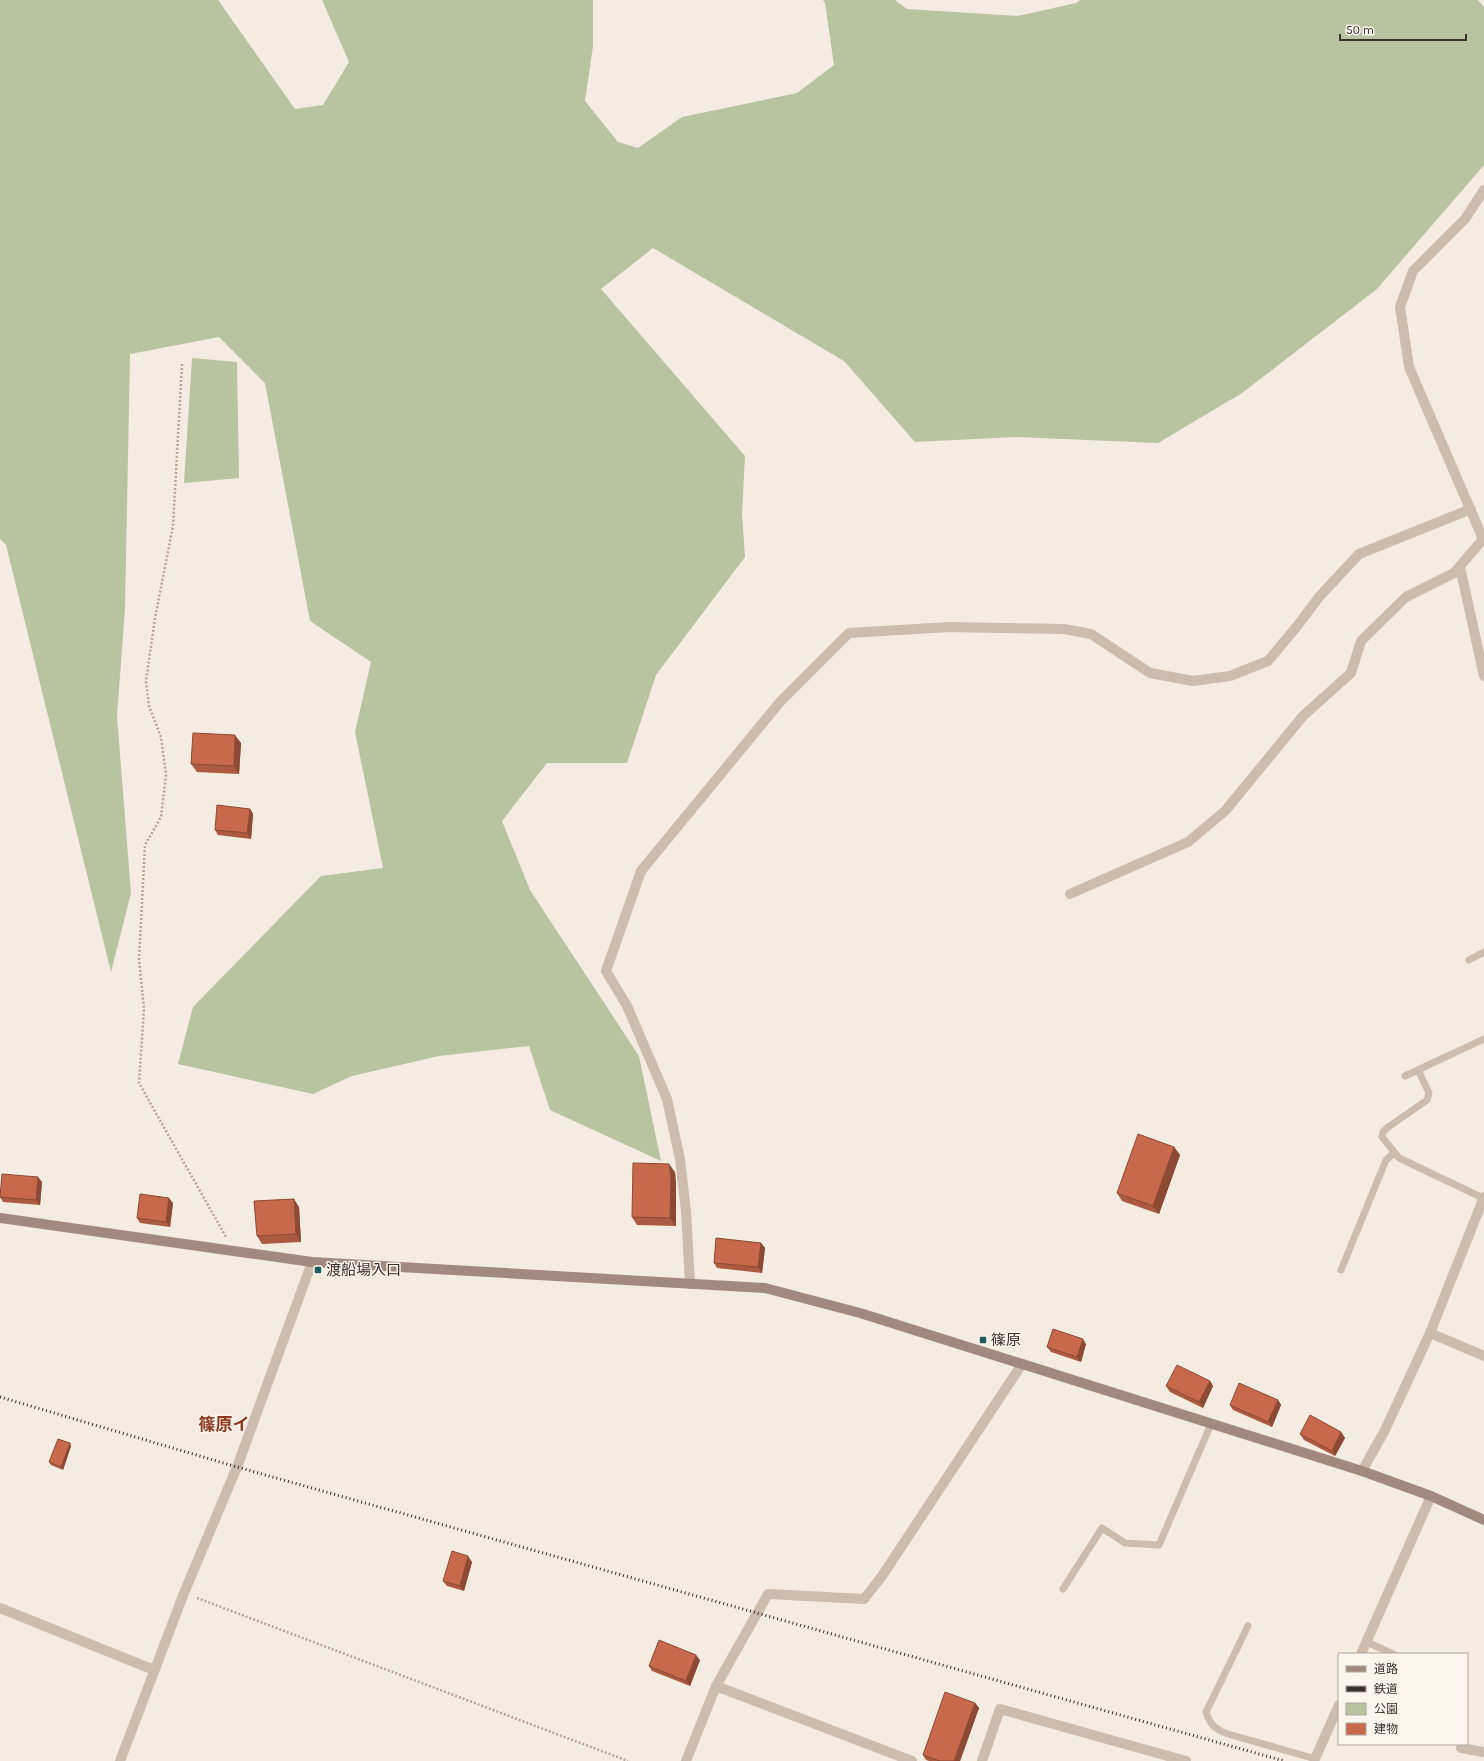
<svg xmlns="http://www.w3.org/2000/svg" width="1484" height="1761" font-family="Karla,'Noto Sans JP',sans-serif">
  <style>
    .green { fill: #b8c4a0 }
    .lines { fill: none; stroke-linecap: round; stroke-linejoin: round }
    .path { stroke: #b9a596; stroke-width: 2.5; stroke-dasharray: 2 2; stroke-linecap: butt }
    .lane { stroke: #cdbbac; stroke-width: 7 }
    .street { stroke: #cdbbac; stroke-width: 10 }
    .secondary { stroke: #a18a7d; stroke-width: 10 }
    .rail { stroke: #3b302b; stroke-width: 3; stroke-dasharray: 1 3; stroke-linecap: butt }
    .wall { fill: #ac5a40 }
    .shaded-wall { fill: #8c4a34 }
    .building { fill: #c8694b; stroke: #8c4a34 }
    .poi-dot { fill: #1f5a5e; stroke: #fbf5ee; stroke-width: 1.5 }
    .labels { text-anchor: middle; dominant-baseline: central; stroke-width: 3; stroke-linejoin: round; paint-order: stroke }
    .poi-label { font-size: 15px; fill: #3b302b; stroke: #fbf5ee; text-anchor: start }
    .quarter-label { font-size: 17px; font-weight: bold; fill: #8c3b22; stroke: #fbf5ee }
  </style>
  <rect width="100%" height="100%" fill="#f4ebe1"/>
  <g class="green">
    <path d="M0,0h218l77,109 28,-4 26,-43 -27,-62h271v46l-8,55 33,41 20,6 44,-31 115,-24 37,-28 -9,-62 -2,-3h72l12,9 111,7 58,-13 4,-3h398l6,7v158l-107,124 -135,104 -84,50 -142,-6 -101,5 -71,-81 -191,-113 -52,41 144,167 -3,58 3,43 -89,118 -29,88h-80l-45,58 28,69 109,166 22,105 -111,-51 -21,-64 -90,10 -87,20 -39,18 -135,-30 15,-57 128,-131 62,-8 -28,-136 16,-70 -61,-41 -45,-238 -46,-46 -89,17 -5,255 -8,107 14,177 -20,79 -105,-427 -6,-6z"/>
    <path d="M192,358l45,4 2,116 -55,5z"/>
  </g>
  <g class="lines">
    <g class="path">
      <path d="M182,364l-9,162 -18,92 -9,63 3,25 12,31 5,38 -5,42 -16,28 -6,114 5,50 -5,74 87,154"/>
      <path d="M197,1598l431,163"/>
    </g>
    <g class="lane">
      <path d="M1469,960l15,-8"/>
      <path d="M1418,1070l11,23 -2,7 -40,28 -4,4 -1,5 17,21 84,40"/>
      <path d="M1405,1076l79,-37"/>
      <path d="M1341,1270l45,-110 8,-7"/>
      <path d="M1063,1589l39,-61 23,15 34,2 52,-121"/>
      <path d="M1248,1626l-42,86c4,13 9,17 22,22l88,25"/>
      <path d="M1367,1642l26,12"/>
    </g>
    <g class="street">
      <path d="M1483,539l-74,-172 -9,-60 13,-36 52,-52 19,-29"/>
      <path d="M1460,567l24,109"/>
      <path d="M1070,894l118,-52 37,-31 78,-95 48,-43 10,-32 45,-44 48,-24 30,-35"/>
      <path d="M690,1284l-4,-73 -6,-52 -13,-60 -40,-93 -21,-35 35,-100 139,-169 69,-69 100,-6 115,2 27,5 59,39 43,8 37,-5 38,-15 30,-36 21,-28 40,-43 112,-45"/>
      <path d="M1430,1333l54,23"/>
      <path d="M1362,1471l22,-39 46,-99 54,-136"/>
      <path d="M0,1608l154,62"/>
      <path d="M1361,1654l70,-158"/>
      <path d="M716,1686l196,75"/>
      <path d="M1461,1748l23,4"/>
      <path d="M120,1761l64,-168 53,-126 75,-205"/>
      <path d="M686,1761l30,-75 52,-92 96,5 18,-23 140,-212"/>
      <path d="M982,1761l18,-52 186,52"/>
      <path d="M1314,1761l25,-56"/>
    </g>
    <path class="secondary" d="M0,1218l312,44 453,26 95,25 502,158 69,25 53,24"/>
    <path class="rail" d="M0,1397l237,70 1047,294"/>
  </g>
  <g class="wall">
    <path d="M241,743l-2,31 -42,-2 -6,-8z"/>
    <path d="M250,809l3,5 -2,25 -33,-4 -3,-5z"/>
    <path d="M1174,1147l6,8 -21,59 -37,-13 -5,-8z"/>
    <path d="M675,1172l1,13v41l-39,-1 -5,-8z"/>
    <path d="M42,1182l-2,23 -37,-3 -3,-5v-4z"/>
    <path d="M173,1203l-3,24 -30,-4 -3,-5z"/>
    <path d="M299,1207l2,35 -39,2 -5,-8z"/>
    <path d="M761,1243l4,5 -3,25 -45,-5 -3,-5z"/>
    <path d="M1086,1344l-5,18 -30,-10 -4,-5z"/>
    <path d="M1210,1381l3,5 -10,22 -33,-16 -4,-6z"/>
    <path d="M1278,1400l3,5 -9,22 -39,-17 -3,-5z"/>
    <path d="M1341,1432l4,6 -10,18 -31,-16 -4,-6z"/>
    <path d="M71,1446l-8,24 -12,-5 -2,-3z"/>
    <path d="M472,1562l-8,29 -17,-5 -4,-5z"/>
    <path d="M700,1660l-10,26 -38,-15 -3,-5z"/>
    <path d="M975,1703l4,5 -19,53h-31l-3,-1 -3,-5z"/>
  </g>
  <g class="shaded-wall">
    <path d="M235,735l6,8 -2,31 -5,-8z"/>
    <path d="M250,809l3,5 -2,25 -4,-6z"/>
    <path d="M1174,1147l6,8 -21,59 -6,-8z"/>
    <path d="M669,1164l6,8 1,13v41l-6,-8z"/>
    <path d="M38,1177l4,5 -2,23 -4,-5z"/>
    <path d="M169,1198l4,5 -3,24 -4,-5z"/>
    <path d="M294,1199l5,8 2,35 -5,-8z"/>
    <path d="M761,1243l4,5 -3,25 -4,-6z"/>
    <path d="M1083,1339l3,5 -5,18 -4,-5z"/>
    <path d="M1210,1381l3,5 -10,22 -4,-6z"/>
    <path d="M1278,1400l3,5 -9,22 -4,-5z"/>
    <path d="M1341,1432l4,6 -10,18 -3,-5z"/>
    <path d="M70,1443l1,3 -8,24 -2,-3z"/>
    <path d="M468,1556l4,6 -8,29 -4,-5z"/>
    <path d="M696,1655l4,5 -10,26 -4,-5z"/>
    <path d="M975,1703l4,5 -19,53h-6z"/>
  </g>
  <g class="building">
    <path d="M193,733l42,2 -1,31 -43,-2z"/>
    <path d="M217,805l33,4 -3,24 -32,-3z"/>
    <path d="M1138,1134l36,13 -21,59 -36,-13z"/>
    <path d="M633,1163l36,1 2,13 -1,41 -38,-1z"/>
    <path d="M2,1174l36,3 -2,23 -36,-3z"/>
    <path d="M140,1194l29,4 -3,24 -29,-4z"/>
    <path d="M294,1199l2,35 -39,2 -3,-35z"/>
    <path d="M716,1238l45,5 -3,24 -44,-4z"/>
    <path d="M1053,1329l30,10 -6,18 -30,-10z"/>
    <path d="M1177,1365l33,16 -11,21 -33,-16z"/>
    <path d="M1239,1383l39,17 -10,22 -38,-17z"/>
    <path d="M1310,1415l31,17 -9,19 -32,-17z"/>
    <path d="M58,1439l12,4 -9,24 -12,-5z"/>
    <path d="M452,1551l16,5 -8,30 -17,-5z"/>
    <path d="M659,1640l37,15 -10,26 -37,-15z"/>
    <path d="M945,1692l30,11 -21,58h-14l-17,-6z"/>
  </g>
  <g class="poi-dot">
    <rect x="314" y="1266" width="8" height="8" rx="2"/>
    <rect x="979" y="1336" width="8" height="8" rx="2"/>
  </g>
  <g class="labels">
    <g class="poi-label">
      <text x="326" y="1270">渡船場入口</text>
      <text x="991" y="1340">篠原</text>
    </g>
    <g class="quarter-label">
      <text x="224" y="1424">篠原イ</text>
    </g>
  </g>
  <rect x="1338" y="1653" width="130" height="92" fill="#fbf5ee" stroke="#aea6a0"/>
  <rect x="1346" y="1666" width="20" height="6" fill="#a18a7d" stroke="#aea6a0"/>
  <text x="1374" y="1673" font-size="12" fill="#3b302b">道路</text>
  <rect x="1346" y="1686" width="20" height="6" fill="#3b302b" stroke="#aea6a0"/>
  <text x="1374" y="1693" font-size="12" fill="#3b302b">鉄道</text>
  <rect x="1346" y="1703" width="20" height="12" fill="#b8c4a0" stroke="#aea6a0"/>
  <text x="1374" y="1713" font-size="12" fill="#3b302b">公園</text>
  <rect x="1346" y="1723" width="20" height="12" fill="#c8694b" stroke="#aea6a0"/>
  <text x="1374" y="1733" font-size="12" fill="#3b302b">建物</text>
  <path d="M1340 34v6h126v-6" fill="none" stroke="#3b302b" stroke-width="2"/>
  <text x="1346" y="34" font-size="12" fill="#3b302b" stroke="#fbf5ee" stroke-width="3" paint-order="stroke">50 m</text>
</svg>
